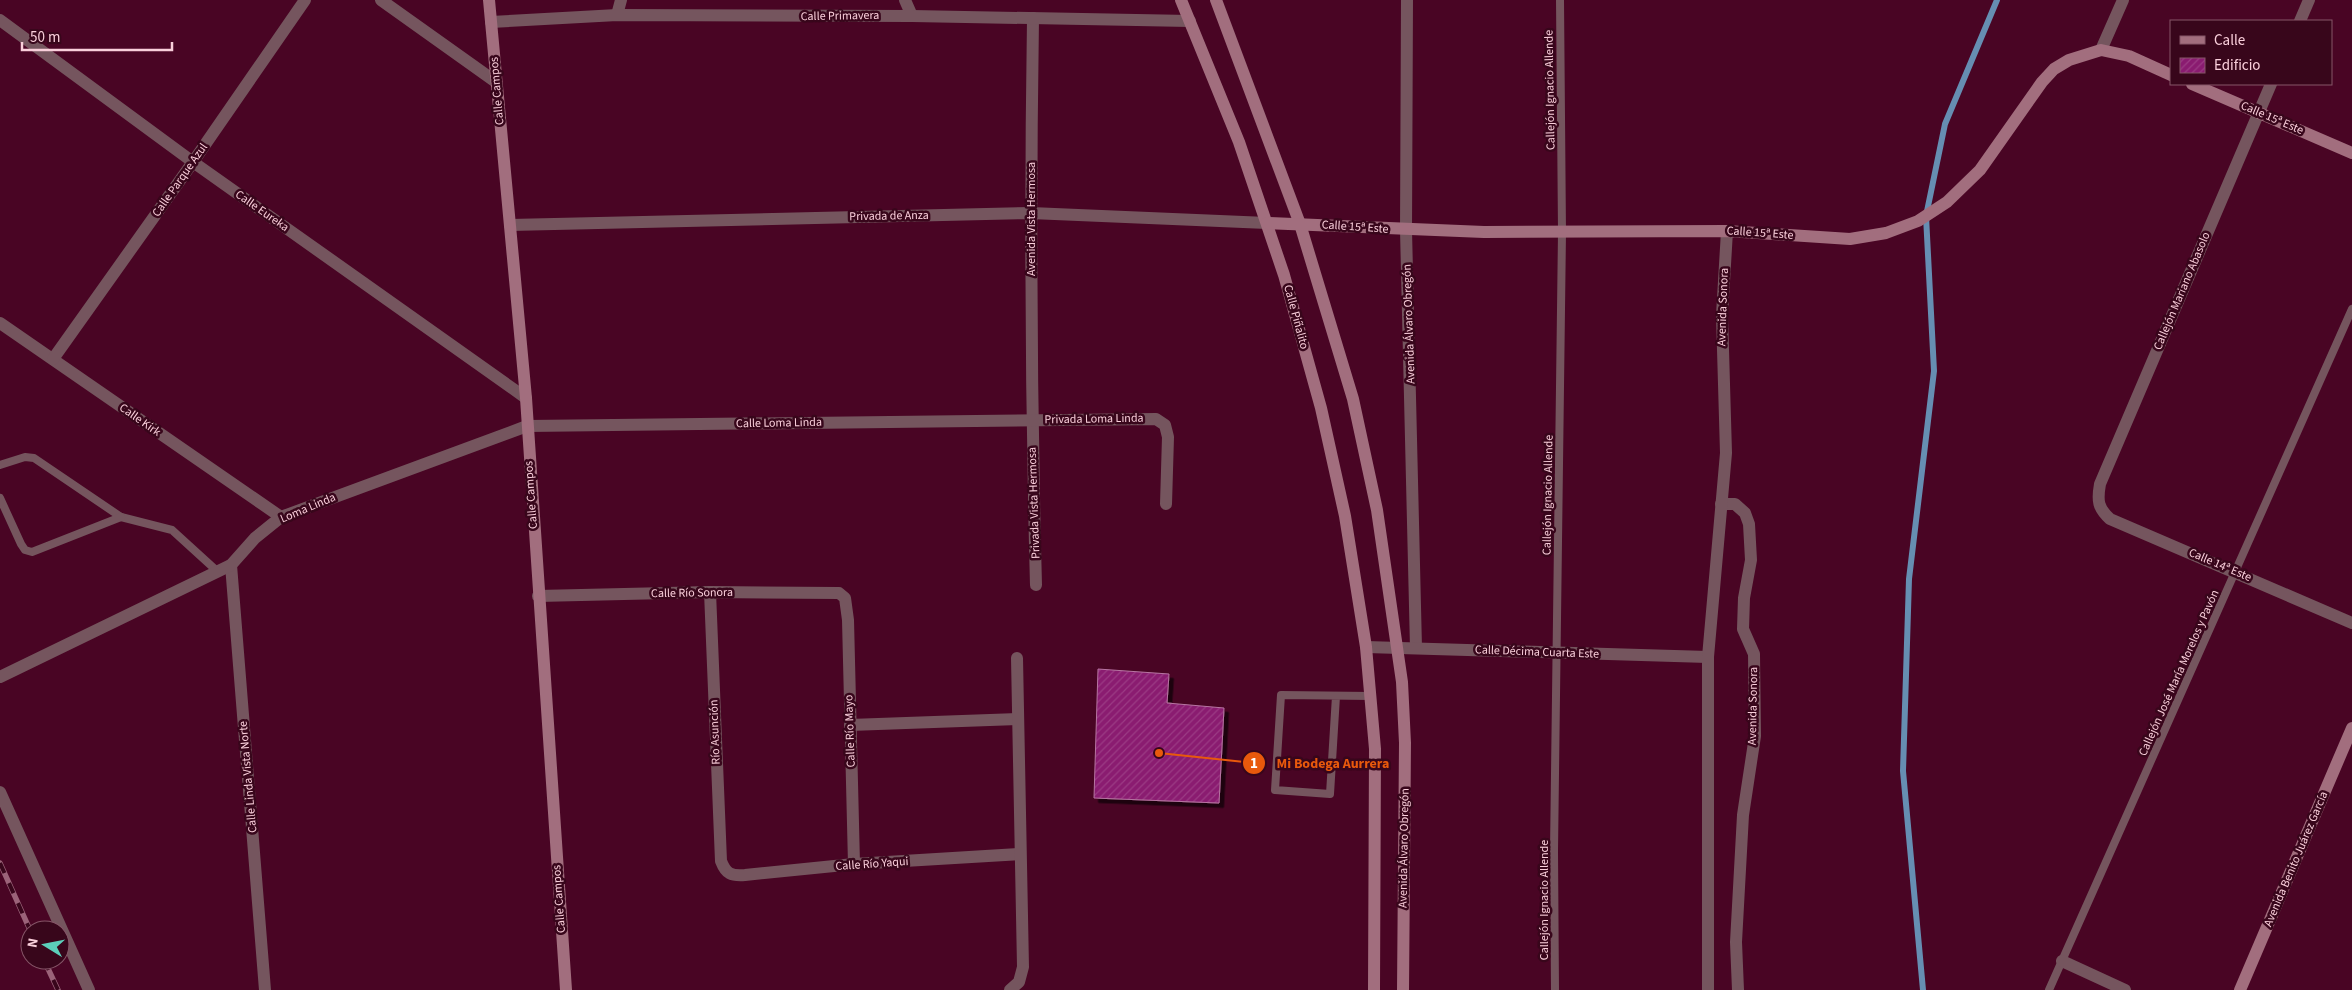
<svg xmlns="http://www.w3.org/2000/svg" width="2352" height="990" font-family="'Source Sans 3',sans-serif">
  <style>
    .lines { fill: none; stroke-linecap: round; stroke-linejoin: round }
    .stream { stroke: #668eb2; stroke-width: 6 }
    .building { fill: url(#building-hatch); stroke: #b775a2; filter: url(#shadow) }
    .lane { stroke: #75555e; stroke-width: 8 }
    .street { stroke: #75555e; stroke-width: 12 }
    .secondary { stroke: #a26e7e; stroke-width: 12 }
    .rail-casing { stroke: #9b6379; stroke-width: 5.5 }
    .rail { stroke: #38061b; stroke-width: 4; stroke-dasharray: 11; stroke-linecap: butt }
    .labels { text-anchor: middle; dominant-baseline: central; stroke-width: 5; stroke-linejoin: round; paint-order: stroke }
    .street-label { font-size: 12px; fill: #facfdb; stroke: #38061b }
    .leader { fill: none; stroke: #e8590c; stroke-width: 2 }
    .callout-dot { fill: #e8590c; stroke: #38061b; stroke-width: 2 }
    .mark-label { font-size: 15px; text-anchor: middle; font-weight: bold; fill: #fff }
    .callout-label { font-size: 14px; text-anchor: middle; font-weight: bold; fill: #e8590c; stroke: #38061b; stroke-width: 5; stroke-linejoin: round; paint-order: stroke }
  </style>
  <defs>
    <pattern id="building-hatch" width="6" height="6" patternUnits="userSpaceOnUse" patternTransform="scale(1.25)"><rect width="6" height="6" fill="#8a1b70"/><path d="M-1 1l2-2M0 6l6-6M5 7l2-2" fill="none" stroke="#9b3b84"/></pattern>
    <filter id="shadow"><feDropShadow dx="4.5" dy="4.5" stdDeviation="0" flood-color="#0009"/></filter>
  </defs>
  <rect width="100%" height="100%" fill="#490524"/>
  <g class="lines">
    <path class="stream" d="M1923,990l-20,-219 6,-192 25,-208 -8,-155 19,-92 52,-124"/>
  </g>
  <path class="building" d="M1098,669l71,5 -2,29 57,5 -5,95 -125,-5z"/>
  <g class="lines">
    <g class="lane">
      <path d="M0,465l25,-8 9,1 87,59 51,13 45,41"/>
      <path d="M0,498l21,46 4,6 7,2 89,-35"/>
      <path d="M1336,696l-6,98 -55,-4 6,-95 90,1"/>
      <path d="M1555,990l-1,-139 8,-619 -2,-232"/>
      <path d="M2049,990l303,-681"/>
    </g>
    <g class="street">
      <path d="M381,0l115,82"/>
      <path d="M905,0l7,16"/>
      <path d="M1407,0l-1,230 10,418"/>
      <path d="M617,15l4,-15"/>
      <path d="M1033,18c-3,189 -2,378 3,567"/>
      <path d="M0,20l193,142 333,236"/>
      <path d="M2300,21l9,-21"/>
      <path d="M491,22l126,-7 295,1 278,5"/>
      <path d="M2101,50l22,-50"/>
      <path d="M2271,84l-171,400c-3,17 -2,24 10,35l242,104"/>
      <path d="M510,225l521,-12 236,10"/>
      <path d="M0,323l281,194"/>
      <path d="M53,359l140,-197 112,-162"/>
      <path d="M1721,504h14l10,9 4,11 2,36 -7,38 -1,31 11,25 1,82 -12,79 -7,127 2,48"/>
      <path d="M231,565l34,425"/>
      <path d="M710,592l11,269c5,13 10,15 24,14l109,-11 166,-10"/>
      <path d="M538,596l172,-4 129,1 6,5 3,22 6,244"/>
      <path d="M1366,647l342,10"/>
      <path d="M0,677l231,-112 24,-27 26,-21 246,-91 629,-7 9,6 3,12 -2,67"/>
      <path d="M850,725l168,-6"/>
      <path d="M0,792l89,198"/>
      <path d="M2062,961l63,29"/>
      <path d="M1010,990l9,-8 4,-15 -6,-309"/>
      <path d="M1708,990v-333l18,-204 -4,-138 5,-84"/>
    </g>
    <g class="secondary">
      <path d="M489,0l37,398 40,592"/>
      <path d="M1181,0l58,142 45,133 37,133 24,108 21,131 9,102 -1,241"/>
      <path d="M1216,0l84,224 53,175 24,111 25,172 3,61 -2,247"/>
      <path d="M2192,84l160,69"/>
      <path d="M1267,223l217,9 243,-1 123,8 36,-6 32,-12 29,-19 33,-32 62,-88 12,-13 15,-9 32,-10 28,6 42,19"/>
      <path d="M2240,990l112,-262"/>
    </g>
    <defs>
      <g id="rail">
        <path d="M0,863l30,67"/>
        <path d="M44,960l14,30"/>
      </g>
    </defs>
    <use href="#rail" class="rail-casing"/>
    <use href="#rail" class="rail"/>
  </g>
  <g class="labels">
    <g class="street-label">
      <text transform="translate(840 16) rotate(-1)">Calle Primavera</text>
      <text transform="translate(1550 90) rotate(-91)">Callejón Ignacio Allende</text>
      <text transform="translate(497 91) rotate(-95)">Calle Campos</text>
      <text transform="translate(2272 118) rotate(23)">Calle 15ª Este</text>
      <text transform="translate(180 180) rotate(-55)">Calle Parque Azul</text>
      <text transform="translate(262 211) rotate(35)">Calle Eureka</text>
      <text transform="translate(889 216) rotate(-1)">Privada de Anza</text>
      <text transform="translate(1031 219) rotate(-90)">Avenida Vista Hermosa</text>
      <text transform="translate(1355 227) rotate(4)">Calle 15ª Este</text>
      <text transform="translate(1760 233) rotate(4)">Calle 15ª Este</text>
      <text transform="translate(2182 291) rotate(-67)">Callejón Mariano Abasolo</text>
      <text transform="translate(1723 307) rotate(-88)">Avenida Sonora</text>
      <text transform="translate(1296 317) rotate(75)">Calle Piñalito</text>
      <text transform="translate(1409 324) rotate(-92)">Avenida Álvaro Obregón</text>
      <text transform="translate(1094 419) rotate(-1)">Privada Loma Linda</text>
      <text transform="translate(140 420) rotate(35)">Calle Kirk</text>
      <text transform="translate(779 423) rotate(-1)">Calle Loma Linda</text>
      <text transform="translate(531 495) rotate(-94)">Calle Campos</text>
      <text transform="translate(1548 495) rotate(-89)">Callejón Ignacio Allende</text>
      <text transform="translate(1034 503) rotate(-92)">Privada Vista Hermosa</text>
      <text transform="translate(308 508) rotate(-23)">Loma Linda</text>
      <text transform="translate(2220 565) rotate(23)">Calle 14ª Este</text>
      <text transform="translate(692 593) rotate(-1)">Calle Río Sonora</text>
      <text transform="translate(1537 652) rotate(2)">Calle Décima Cuarta Este</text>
      <text transform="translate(2179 673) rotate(-66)">Callejón José María Morelos y Pavón</text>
      <text transform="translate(1753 706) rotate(-89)">Avenida Sonora</text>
      <text transform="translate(850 731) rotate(-92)">Calle Río Mayo</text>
      <text transform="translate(715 732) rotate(-92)">Río Asunción</text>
      <text transform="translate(248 777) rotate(-95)">Calle Linda Vista Norte</text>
      <text transform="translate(1404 848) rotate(-89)">Avenida Álvaro Obregón</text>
      <text transform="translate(2296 859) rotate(-67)">Avenida Benito Juárez García</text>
      <text transform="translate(872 864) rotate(-4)">Calle Río Yaqui</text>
      <text transform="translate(559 899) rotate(-94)">Calle Campos</text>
      <text transform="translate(1544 900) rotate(-90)">Callejón Ignacio Allende</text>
    </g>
  </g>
  <path class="leader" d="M1159 753L1254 763"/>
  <g class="callout-dot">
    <circle cx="1159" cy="753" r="5"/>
    <circle cx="1254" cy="763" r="12"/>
  </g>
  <g class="mark-label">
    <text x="1254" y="768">1</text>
  </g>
  <g class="callout-label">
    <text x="1333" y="768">Mi Bodega Aurrera</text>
  </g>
  <rect x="2170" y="20" width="162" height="65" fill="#38061b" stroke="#865668"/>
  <rect x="2180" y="36" width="25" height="8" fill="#a26e7e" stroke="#865668"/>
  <text x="2214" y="45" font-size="15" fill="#facfdb">Calle</text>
  <rect x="2180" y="58" width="25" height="15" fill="url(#building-hatch)" stroke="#865668"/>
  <text x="2214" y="70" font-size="15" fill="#facfdb">Edificio</text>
  <g transform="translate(45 945) rotate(280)"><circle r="24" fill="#38061b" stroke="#865668"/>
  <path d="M0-4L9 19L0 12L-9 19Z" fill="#5cceba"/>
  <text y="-8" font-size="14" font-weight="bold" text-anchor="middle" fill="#facfdb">N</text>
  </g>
  <path d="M22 42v8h150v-8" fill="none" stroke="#facfdb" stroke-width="2.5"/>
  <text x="30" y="42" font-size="15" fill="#facfdb" stroke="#38061b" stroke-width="4" paint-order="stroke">50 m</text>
</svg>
